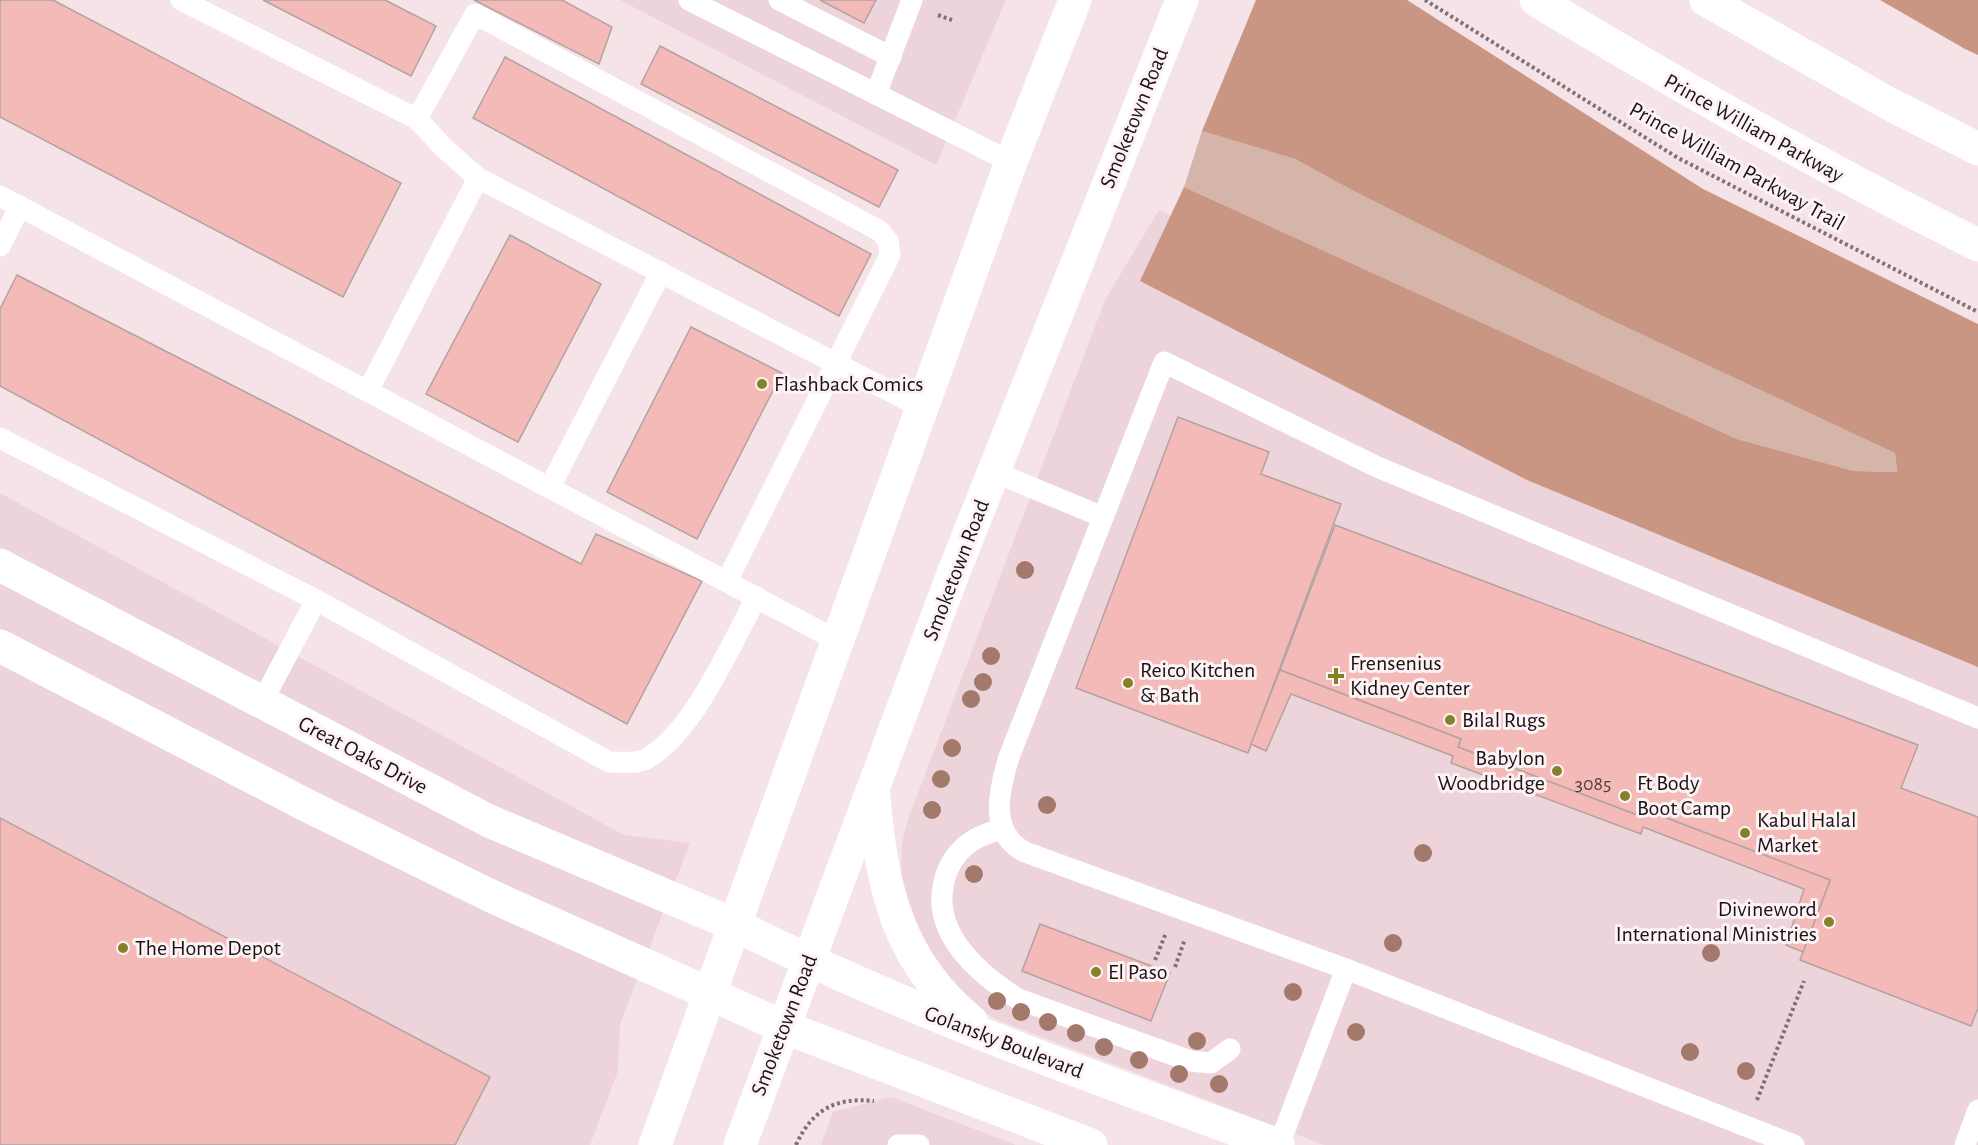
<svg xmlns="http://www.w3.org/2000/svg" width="1978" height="1145" font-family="'Alegreya Sans',sans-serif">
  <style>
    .built { fill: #edd4db }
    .green { fill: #d5b5a9 }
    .forest { fill: #c89683 }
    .building { fill: #f3bab8; stroke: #b3a2a1; stroke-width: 1.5 }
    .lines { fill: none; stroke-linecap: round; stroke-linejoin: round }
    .path { stroke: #7d7175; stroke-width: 4; stroke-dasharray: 3 3; stroke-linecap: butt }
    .lane { stroke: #fff; stroke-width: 21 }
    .street { stroke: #fff; stroke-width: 33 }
    .secondary { stroke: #fff; stroke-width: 33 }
    .highway { stroke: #fff; stroke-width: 33 }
    .tree { fill: #a2796b }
    .poi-dot { fill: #868028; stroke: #fdf3f5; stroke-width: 2 }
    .labels { text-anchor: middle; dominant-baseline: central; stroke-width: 6; stroke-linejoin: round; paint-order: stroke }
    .number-label { font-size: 20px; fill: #503d3e }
    .street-label { font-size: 22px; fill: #191315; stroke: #fdf3f5 }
    .poi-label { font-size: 22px; fill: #191315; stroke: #fdf3f5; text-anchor: start }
  </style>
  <rect width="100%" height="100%" fill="#f5e3e8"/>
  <g class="built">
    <path d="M620,0h386l-70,165z"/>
    <path d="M1159,210l618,304 201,51v580h-654l-324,-124 -20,-11 -50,-48 -29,-83 1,-36 5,-21 198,-522z"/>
    <path d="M0,493l624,342 66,8 -70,181 -2,47 -28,74h-590z"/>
    <path d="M891,1097l125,48h-195l12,-33z"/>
  </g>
  <path class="green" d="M1202,131l93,28 55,30 545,264 2,19 -43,-1 -117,-32 -553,-252z"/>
  <g class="forest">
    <path d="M1256,0h151l296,189 275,135v343l-451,-187 -387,-199 44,-94 553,252 117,32 43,1 -2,-19 -292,-137 -253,-127 -55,-30 -93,-28z"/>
    <path d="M1880,0h98v55l-13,-6z"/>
  </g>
  <g class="building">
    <path d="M0,0h53l348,183 -58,114 -343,-180z"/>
    <path d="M263,0h122l51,26 -25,50z"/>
    <path d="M474,0h88l50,27 -13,37z"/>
    <path d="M820,0h56l-12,23z"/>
    <path d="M660,46l238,124 -19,37 -238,-123z"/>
    <path d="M505,57l366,197 -32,62 -366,-198z"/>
    <path d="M510,235l91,49 -83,158 -92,-48z"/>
    <path d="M17,275l564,289 15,-30 106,47 -75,143 -627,-338v-77z"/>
    <path d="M691,327l91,46 -85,166 -90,-47z"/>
    <path d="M1178,417l91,35 -8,22 80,30 -93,249 -172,-65z"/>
    <path d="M1335,525l583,220 -17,43 77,29v191l-7,18 -171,-66 30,-80 -182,-69 -3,7 -187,-71 3,-8 -181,-69z"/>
    <path d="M1280,670l181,69 -3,8 187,71 3,-7 182,69 -27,72 -17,-7 18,-56 -161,-62 -2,7 -190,-71 2,-7 -162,-62 -25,57 -15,-7z"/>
    <path d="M0,818l490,259 -35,68h-455z"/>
    <path d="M1040,924l130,49 -19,48 -129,-50z"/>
  </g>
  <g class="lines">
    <g class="path">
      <path d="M1425,0l253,158 300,154"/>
      <path d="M938,15l14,5"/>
      <path d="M1155,960l11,-27"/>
      <path d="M1175,967l10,-28"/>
      <path d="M1757,1100l47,-119"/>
      <path d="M796,1145c16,-35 39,-48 78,-44"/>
    </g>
    <g class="lane">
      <path d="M181,0l236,119 27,29 34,30 444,230"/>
      <path d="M689,0l187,94"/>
      <path d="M779,0l112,57"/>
      <path d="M912,0l-36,94 135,68"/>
      <path d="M417,119l58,-105 405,217 8,10 2,14 -163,326"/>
      <path d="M0,196l838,445"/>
      <path d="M0,246l20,-40"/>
      <path d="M368,391l110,-213"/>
      <path d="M0,438l316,162 293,162c11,0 28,2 37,-3 48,-26 84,-114 111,-162"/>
      <path d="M994,472l109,45"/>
      <path d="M550,487l111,-215"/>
      <path d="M262,702l54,-102"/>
      <path d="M1002,829c-10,3 -22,6 -30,12 -14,9 -25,25 -28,41 -13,52 35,92 74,117l172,62 21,2 19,-14"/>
      <path d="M898,1145h21"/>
      <path d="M1279,1145l67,-176"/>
      <path d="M1794,1145l-448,-176 -321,-117c-37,-19 -26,-62 -16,-95l155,-395 211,104 603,252"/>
      <path d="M1965,1145l13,-35"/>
    </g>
    <g class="street">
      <path d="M0,565l489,256 246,104"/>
      <path d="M0,646l304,158 189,93 217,97"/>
    </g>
    <g class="secondary">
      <path d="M874,797c7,90 24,165 98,225"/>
      <path d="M735,925c175,87 360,153 543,220"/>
      <path d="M710,994l74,33 307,118"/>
      <path d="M655,1145l356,-983 64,-162"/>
      <path d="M740,1145l213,-571 229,-574"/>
    </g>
    <g class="highway">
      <path d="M1536,0c145,87 291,170 442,245"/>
      <path d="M1706,0l180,102 92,47"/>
    </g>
  </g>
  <g class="tree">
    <circle cx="1025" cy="570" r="9"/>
    <circle cx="991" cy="656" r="9"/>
    <circle cx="983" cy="682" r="9"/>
    <circle cx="971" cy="699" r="9"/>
    <circle cx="952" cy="748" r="9"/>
    <circle cx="941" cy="779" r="9"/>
    <circle cx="1047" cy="805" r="9"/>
    <circle cx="932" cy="810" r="9"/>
    <circle cx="1423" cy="853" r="9"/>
    <circle cx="974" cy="874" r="9"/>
    <circle cx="1393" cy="943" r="9"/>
    <circle cx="1711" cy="953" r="9"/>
    <circle cx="1293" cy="992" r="9"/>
    <circle cx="997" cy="1001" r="9"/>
    <circle cx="1021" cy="1012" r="9"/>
    <circle cx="1048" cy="1022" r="9"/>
    <circle cx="1356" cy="1032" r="9"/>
    <circle cx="1076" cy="1033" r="9"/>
    <circle cx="1197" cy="1041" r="9"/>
    <circle cx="1104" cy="1047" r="9"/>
    <circle cx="1690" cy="1052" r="9"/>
    <circle cx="1139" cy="1060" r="9"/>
    <circle cx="1746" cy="1071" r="9"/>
    <circle cx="1179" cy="1074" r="9"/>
    <circle cx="1219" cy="1084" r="9"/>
  </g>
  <g class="poi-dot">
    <circle cx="762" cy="384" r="6"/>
    <path d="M1333 667h6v6h6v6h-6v6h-6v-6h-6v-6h6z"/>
    <circle cx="1128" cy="683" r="6"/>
    <circle cx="1450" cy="720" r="6"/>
    <circle cx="1557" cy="771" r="6"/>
    <circle cx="1625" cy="796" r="6"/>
    <circle cx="1745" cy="833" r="6"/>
    <circle cx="1829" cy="922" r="6"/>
    <circle cx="123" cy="948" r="6"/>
    <circle cx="1096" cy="972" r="6"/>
  </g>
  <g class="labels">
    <g class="number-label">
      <text x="1593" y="784">3085</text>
    </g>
    <g class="street-label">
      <text transform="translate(1134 118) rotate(-68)">Smoketown Road</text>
      <text transform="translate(1754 128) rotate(29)">Prince William Parkway</text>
      <text transform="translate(1737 166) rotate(29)">Prince William Parkway Trail</text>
      <text transform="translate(956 570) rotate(-69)">Smoketown Road</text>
      <text transform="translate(363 755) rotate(28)">Great Oaks Drive</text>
      <text transform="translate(784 1025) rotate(-69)">Smoketown Road</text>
      <text transform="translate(1004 1042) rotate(21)">Golansky Boulevard</text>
    </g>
    <g class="poi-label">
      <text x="774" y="384">Flashback Comics</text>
      <text x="1350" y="663">Frensenius<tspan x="1350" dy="25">Kidney Center</tspan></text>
      <text x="1140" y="670">Reico Kitchen<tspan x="1140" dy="25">&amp; Bath</tspan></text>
      <text x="1462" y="720">Bilal Rugs</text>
      <text x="1545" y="758" text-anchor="end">Babylon<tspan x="1545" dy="25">Woodbridge</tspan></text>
      <text x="1637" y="783">Ft Body<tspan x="1637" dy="25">Boot Camp</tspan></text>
      <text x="1757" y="820">Kabul Halal<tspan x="1757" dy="25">Market</tspan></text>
      <text x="1817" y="909" text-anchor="end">Divineword<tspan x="1817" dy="25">International Ministries</tspan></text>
      <text x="135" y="948">The Home Depot</text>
      <text x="1108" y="972">El Paso</text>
    </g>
  </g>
</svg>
